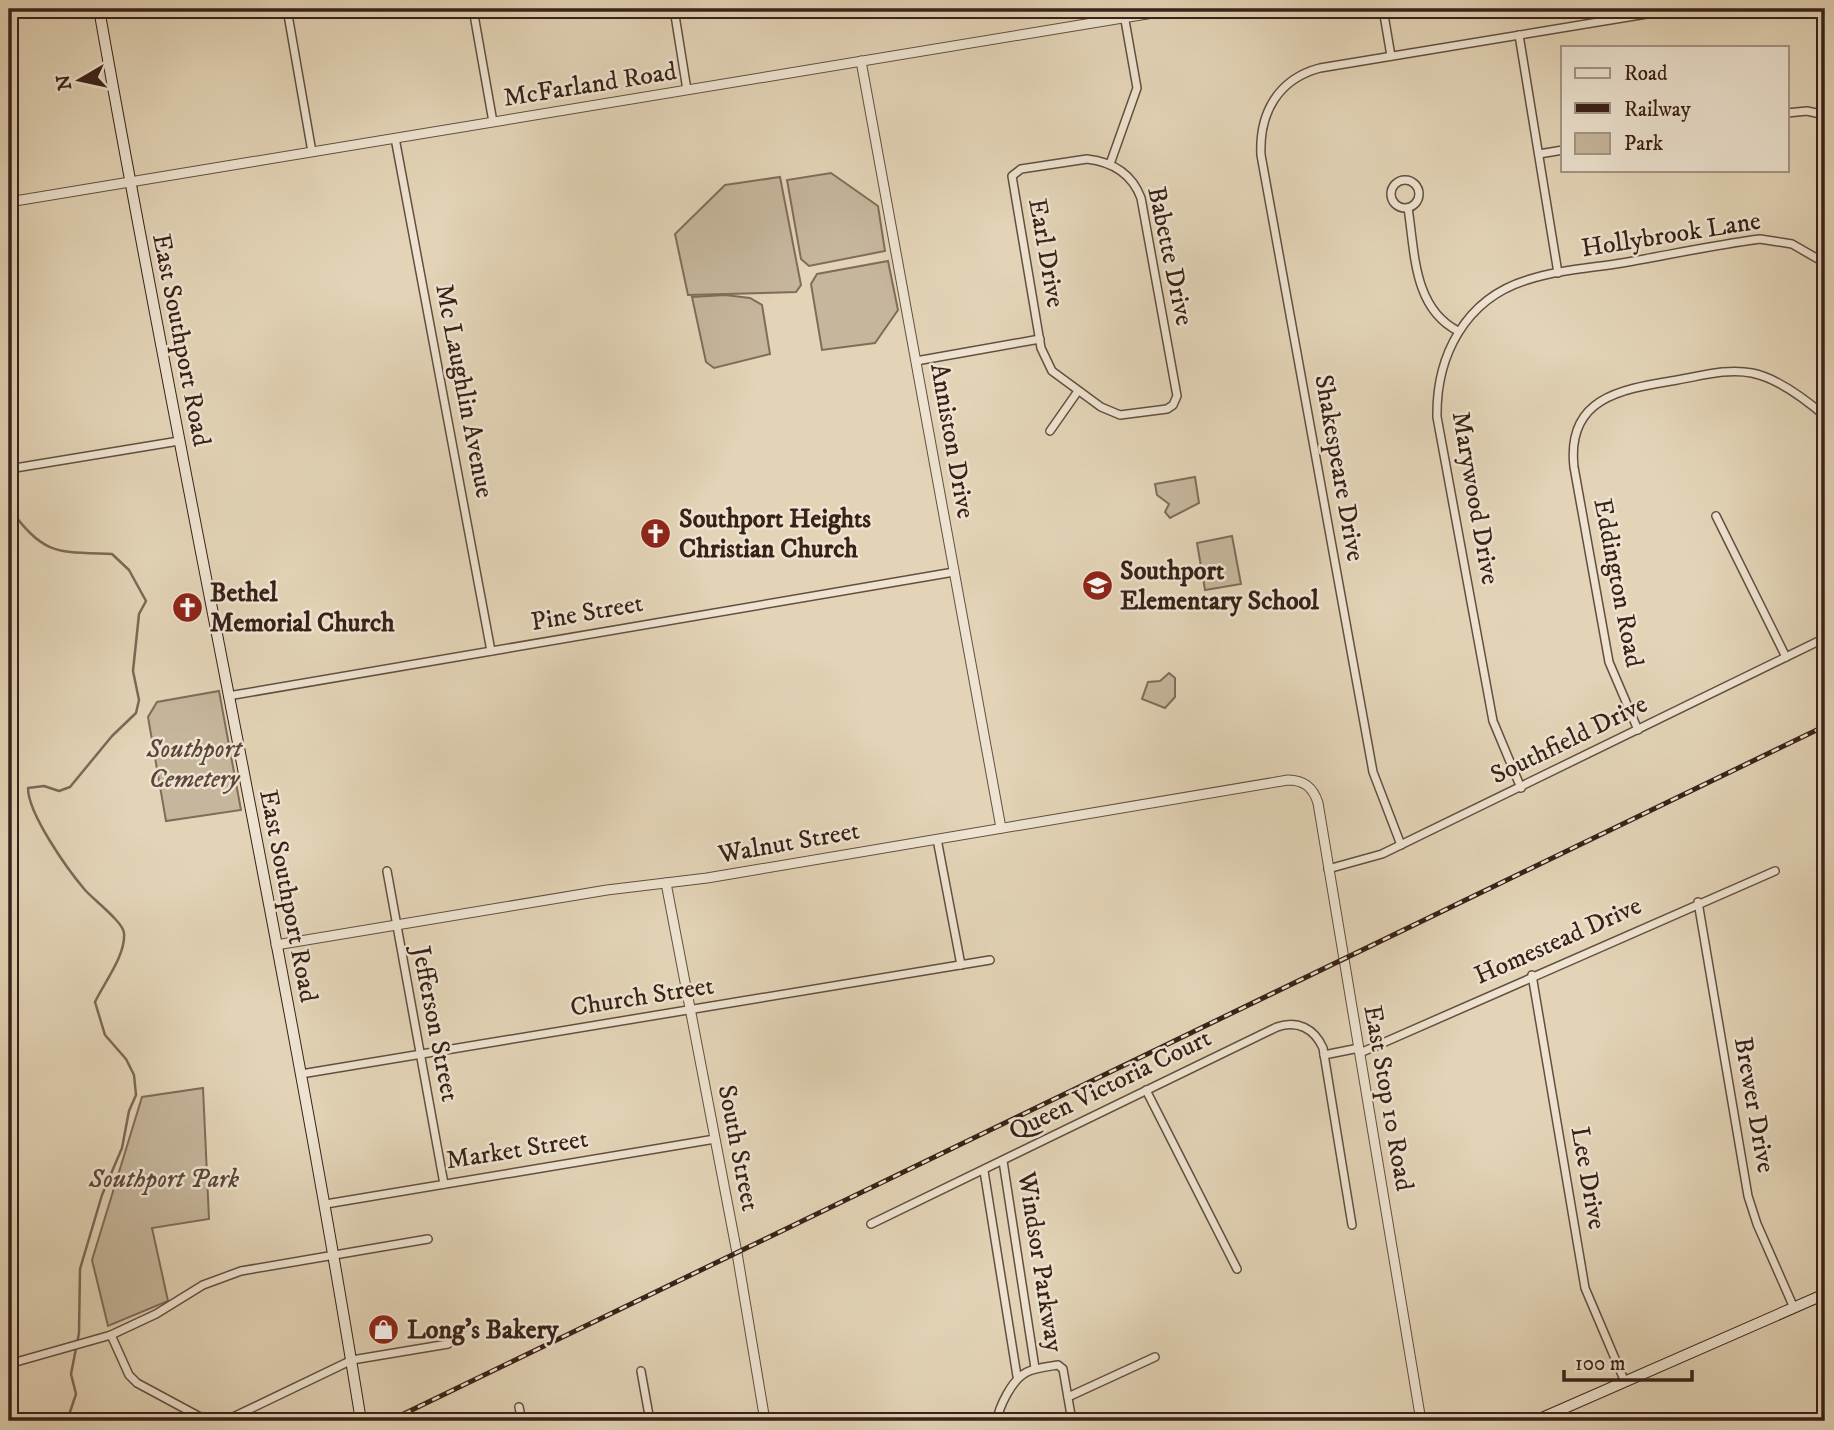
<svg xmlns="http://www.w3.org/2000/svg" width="1834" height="1430" font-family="'IM FELL DW Pica',serif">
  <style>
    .green { fill: #c6b69c; stroke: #806c5a; stroke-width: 2 }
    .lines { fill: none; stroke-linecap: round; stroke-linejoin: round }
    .stream { stroke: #7c6857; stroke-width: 2.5 }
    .minor-casing { stroke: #644e40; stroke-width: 10 }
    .tertiary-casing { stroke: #644e40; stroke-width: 11 }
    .secondary-casing { stroke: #392118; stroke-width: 12 }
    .minor { stroke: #ede3d0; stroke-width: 7 }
    .tertiary { stroke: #ede3d0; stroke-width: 9 }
    .secondary { stroke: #ede3d0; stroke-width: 10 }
    .rail-casing { stroke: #392118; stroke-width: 5 }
    .rail { stroke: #ede3d0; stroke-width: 2.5; stroke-dasharray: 8; stroke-linecap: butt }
    .labels { text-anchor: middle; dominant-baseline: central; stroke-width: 5; stroke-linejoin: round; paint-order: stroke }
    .street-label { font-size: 26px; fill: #392118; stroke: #ede3d0 }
    .poi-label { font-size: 26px; font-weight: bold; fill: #392118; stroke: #ede3d0; text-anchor: start }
    .park-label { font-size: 26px; font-style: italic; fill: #5c4639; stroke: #ede3d0 }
  </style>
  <rect width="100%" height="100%" fill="#e3d4b7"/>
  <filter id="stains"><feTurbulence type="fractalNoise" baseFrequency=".00286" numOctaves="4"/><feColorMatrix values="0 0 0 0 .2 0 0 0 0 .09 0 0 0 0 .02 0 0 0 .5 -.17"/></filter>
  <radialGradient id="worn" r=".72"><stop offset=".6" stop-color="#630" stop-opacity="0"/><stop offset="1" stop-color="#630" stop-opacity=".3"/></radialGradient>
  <g class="green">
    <path d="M831,173l47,33 7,45 -76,15 -8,-7 -14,-79z"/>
    <path d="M780,177l21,108 -5,7 -108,3 -13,-61 50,-49z"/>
    <path d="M888,261l10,49 -23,33 -53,7 -11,-66 6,-10z"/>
    <path d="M725,295l25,3 12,7 8,49 -56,14 -8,-6 -14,-65z"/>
    <path d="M1195,477l4,26 -29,15 -5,-6 4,-8 -12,-9 -2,-11z"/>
    <path d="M1232,536l9,48 -36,6 -8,-47z"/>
    <path d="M1169,673l6,5v19l-10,11 -23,-9 6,-17 12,-1z"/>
    <path d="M219,691l22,119 -75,11 -18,-104 9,-15z"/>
    <path d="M203,1088l6,131 -57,9 16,73 -60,25 -16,-66 50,-163z"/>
  </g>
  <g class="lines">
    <path class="stream" d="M9,508c36,48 47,44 103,46l17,16 17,31 -7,13 -6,57 6,29 -3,13 -24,23 -42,51 -11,4 -15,-5 -16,2c0,26 40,82 57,102 10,11 38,32 39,43 2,22 -20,50 -29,69l10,33 21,24 8,16 2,20 -7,16 -7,37 -20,47 -22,74 -1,64 -8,41 5,20 -9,27"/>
    <defs>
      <g id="minor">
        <path d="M287,9l25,143"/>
        <path d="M473,9l20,113"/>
        <path d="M674,9l13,81"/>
        <path d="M1383,9l8,47"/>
        <path d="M1519,35l39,238"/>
        <path d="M1787,113l20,-2 18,4"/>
        <path d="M395,138l96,513"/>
        <path d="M1539,154l24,-4"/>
        <path d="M1087,159c26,3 45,15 54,39l36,198 -4,9 -6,4 -47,6 -19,-8 -49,-36 -11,-23 -29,-172 9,-7z"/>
        <path d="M1110,164l27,-76 -14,-79"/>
        <circle cx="1405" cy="194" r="14"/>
        <path d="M1408,208c7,44 5,100 50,123"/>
        <path d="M916,361l124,-22"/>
        <path d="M1050,431l28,-40"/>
        <path d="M9,469l170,-28"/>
        <path d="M1716,516l70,141"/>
        <path d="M228,696l726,-124"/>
        <path d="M1638,730l-29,-68 -35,-195c-8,-71 50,-78 103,-87 24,-4 50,-12 75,-7 26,5 53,26 73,43"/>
        <path d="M1521,788l-28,-67 -56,-304c-1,-61 28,-118 90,-137 30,-10 64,-12 95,-17 46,-8 92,-18 138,-24l32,5 33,19"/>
        <path d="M937,839l24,126"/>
        <path d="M1401,845l-28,-73 -112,-617c-2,-42 17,-76 59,-87l357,-59"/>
        <path d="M1328,869l54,-15 443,-216"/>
        <path d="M387,871l57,313"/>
        <path d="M1698,902l50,294 9,28 37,84"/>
        <path d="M1532,975l53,313 40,94"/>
        <path d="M1360,1053l415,-182"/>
        <path d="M1324,1055l35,-7"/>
        <path d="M301,1074l689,-114"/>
        <path d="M1146,1090l91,179"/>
        <path d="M1003,1161l32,207"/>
        <path d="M984,1171l33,205"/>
        <path d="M326,1204l389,-65"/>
        <path d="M871,1224l406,-197c20,-7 37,1 46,21l29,177"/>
        <path d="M111,1335l18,40 8,8 65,35 15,3"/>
        <path d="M9,1364l102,-29 45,-21 47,-29 38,-14 187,-32"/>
        <path d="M641,1371l9,50"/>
        <path d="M1068,1397l87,-40"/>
        <path d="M519,1407l3,14"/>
        <path d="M218,1421l11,-2 123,-59 96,-16"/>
        <path d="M997,1421c1,-10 5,-18 10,-27 14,-25 24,-25 51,-29l5,4 9,52"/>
      </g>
      <g id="tertiary">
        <path d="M861,61l140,767"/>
        <path d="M9,202l1168,-193"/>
        <path d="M666,883l71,370 28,168"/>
        <path d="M276,945l331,-55 100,-12 581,-98c16,0 25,7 30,23l103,618"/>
      </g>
      <g id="secondary">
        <path d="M99,9c83,471 186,940 262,1412"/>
        <path d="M1535,1421l290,-127"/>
      </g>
    </defs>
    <use href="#minor" class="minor-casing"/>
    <use href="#tertiary" class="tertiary-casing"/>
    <use href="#secondary" class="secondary-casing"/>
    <use href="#minor" class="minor"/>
    <use href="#tertiary" class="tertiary"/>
    <use href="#secondary" class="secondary"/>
    <defs>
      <path id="rail" d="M389,1421l1436,-695"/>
    </defs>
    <use href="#rail" class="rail-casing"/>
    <use href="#rail" class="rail"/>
  </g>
  <defs>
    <symbol id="church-disc" viewBox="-11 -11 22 22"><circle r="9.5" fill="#8f2418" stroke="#ede3d0"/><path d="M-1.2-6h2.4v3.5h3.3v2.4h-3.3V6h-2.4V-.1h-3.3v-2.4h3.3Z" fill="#fff"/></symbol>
    <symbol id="school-disc" viewBox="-11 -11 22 22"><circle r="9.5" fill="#8f2418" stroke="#ede3d0"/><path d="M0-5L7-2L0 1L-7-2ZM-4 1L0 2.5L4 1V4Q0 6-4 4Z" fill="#fff"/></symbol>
    <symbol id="shop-disc" viewBox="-11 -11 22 22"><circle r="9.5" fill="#8f2418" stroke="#ede3d0"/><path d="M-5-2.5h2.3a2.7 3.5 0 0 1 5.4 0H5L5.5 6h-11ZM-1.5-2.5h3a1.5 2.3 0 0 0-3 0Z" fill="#fff"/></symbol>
  </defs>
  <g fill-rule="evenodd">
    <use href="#church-disc" x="638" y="516" width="35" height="35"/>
    <use href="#school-disc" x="1080" y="568" width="35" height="35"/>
    <use href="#church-disc" x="170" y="590" width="35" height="35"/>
    <use href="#shop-disc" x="366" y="1312" width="35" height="35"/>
  </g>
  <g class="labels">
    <g class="street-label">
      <text transform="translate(590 85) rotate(-9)">McFarland Road</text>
      <text transform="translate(1671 235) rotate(-9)">Hollybrook Lane</text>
      <text transform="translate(1046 253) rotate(80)">Earl Drive</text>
      <text transform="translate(1170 256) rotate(78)">Babette Drive</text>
      <text transform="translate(181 340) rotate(79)">East Southport Road</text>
      <text transform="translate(464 391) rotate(79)">Mc Laughlin Avenue</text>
      <text transform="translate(952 441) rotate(80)">Anniston Drive</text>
      <text transform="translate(1339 468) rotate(80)">Shakespeare Drive</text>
      <text transform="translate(1475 498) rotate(80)">Marywood Drive</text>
      <text transform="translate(1618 583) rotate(79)">Eddington Road</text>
      <text transform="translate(587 613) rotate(-10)">Pine Street</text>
      <text transform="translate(1569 740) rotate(-26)">Southfield Drive</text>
      <text transform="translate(789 843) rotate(-10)">Walnut Street</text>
      <text transform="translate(288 896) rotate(79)">East Southport Road</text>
      <text transform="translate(1558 941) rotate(-24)">Homestead Drive</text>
      <text transform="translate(642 997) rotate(-9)">Church Street</text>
      <text transform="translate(435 1024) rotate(79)">Jefferson Street</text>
      <text transform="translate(1110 1085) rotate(-26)">Queen Victoria Court</text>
      <text transform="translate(1388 1098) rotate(80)">East Stop 10 Road</text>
      <text transform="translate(1754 1105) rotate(80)">Brewer Drive</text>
      <text transform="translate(738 1148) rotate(79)">South Street</text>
      <text transform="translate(517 1150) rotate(-9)">Market Street</text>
      <text transform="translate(1588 1178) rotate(80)">Lee Drive</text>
      <text transform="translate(1040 1262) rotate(81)">Windsor Parkway</text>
    </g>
    <g class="poi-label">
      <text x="679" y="519">Southport Heights<tspan x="679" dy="30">Christian Church</tspan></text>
      <text x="1120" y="571">Southport<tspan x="1120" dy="30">Elementary School</tspan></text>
      <text x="210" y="593">Bethel<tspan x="210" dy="30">Memorial Church</tspan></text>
      <text x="407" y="1330">Long's Bakery</text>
    </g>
    <g class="park-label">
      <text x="194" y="749">Southport<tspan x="194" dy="30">Cemetery</tspan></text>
      <text x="164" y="1179">Southport Park</text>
    </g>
  </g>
  <rect width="1834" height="1430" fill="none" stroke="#e3d4b7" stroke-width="35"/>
  <rect x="10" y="10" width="1813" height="1409" fill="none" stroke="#392118" stroke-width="3.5"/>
  <rect x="18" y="18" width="1799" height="1395" fill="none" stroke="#392118" stroke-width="2"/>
  <rect x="1561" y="46" width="228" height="126" fill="#ede3d0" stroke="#a59586" stroke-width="2"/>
  <rect x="1575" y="68" width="35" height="10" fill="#ede3d0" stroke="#a59586" stroke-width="2"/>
  <text x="1624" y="80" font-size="21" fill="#392118">Road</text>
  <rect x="1575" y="103" width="35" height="10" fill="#392118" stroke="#a59586" stroke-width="2"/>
  <text x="1624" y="116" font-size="21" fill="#392118">Railway</text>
  <rect x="1575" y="133" width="35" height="21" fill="#c6b69c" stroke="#a59586" stroke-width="2"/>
  <text x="1624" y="150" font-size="21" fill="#392118">Park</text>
  <g transform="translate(80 80) rotate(261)" stroke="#ede3d0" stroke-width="5" paint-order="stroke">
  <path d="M0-5L12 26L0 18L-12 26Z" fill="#392118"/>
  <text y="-10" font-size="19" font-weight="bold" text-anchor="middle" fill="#392118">N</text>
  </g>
  <path d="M1564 1370v10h128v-10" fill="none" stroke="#392118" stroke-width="3.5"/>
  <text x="1575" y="1370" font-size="21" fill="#392118" stroke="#ede3d0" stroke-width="5" paint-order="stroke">100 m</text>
  <rect width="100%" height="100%" filter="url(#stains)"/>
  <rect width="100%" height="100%" fill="url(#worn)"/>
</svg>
